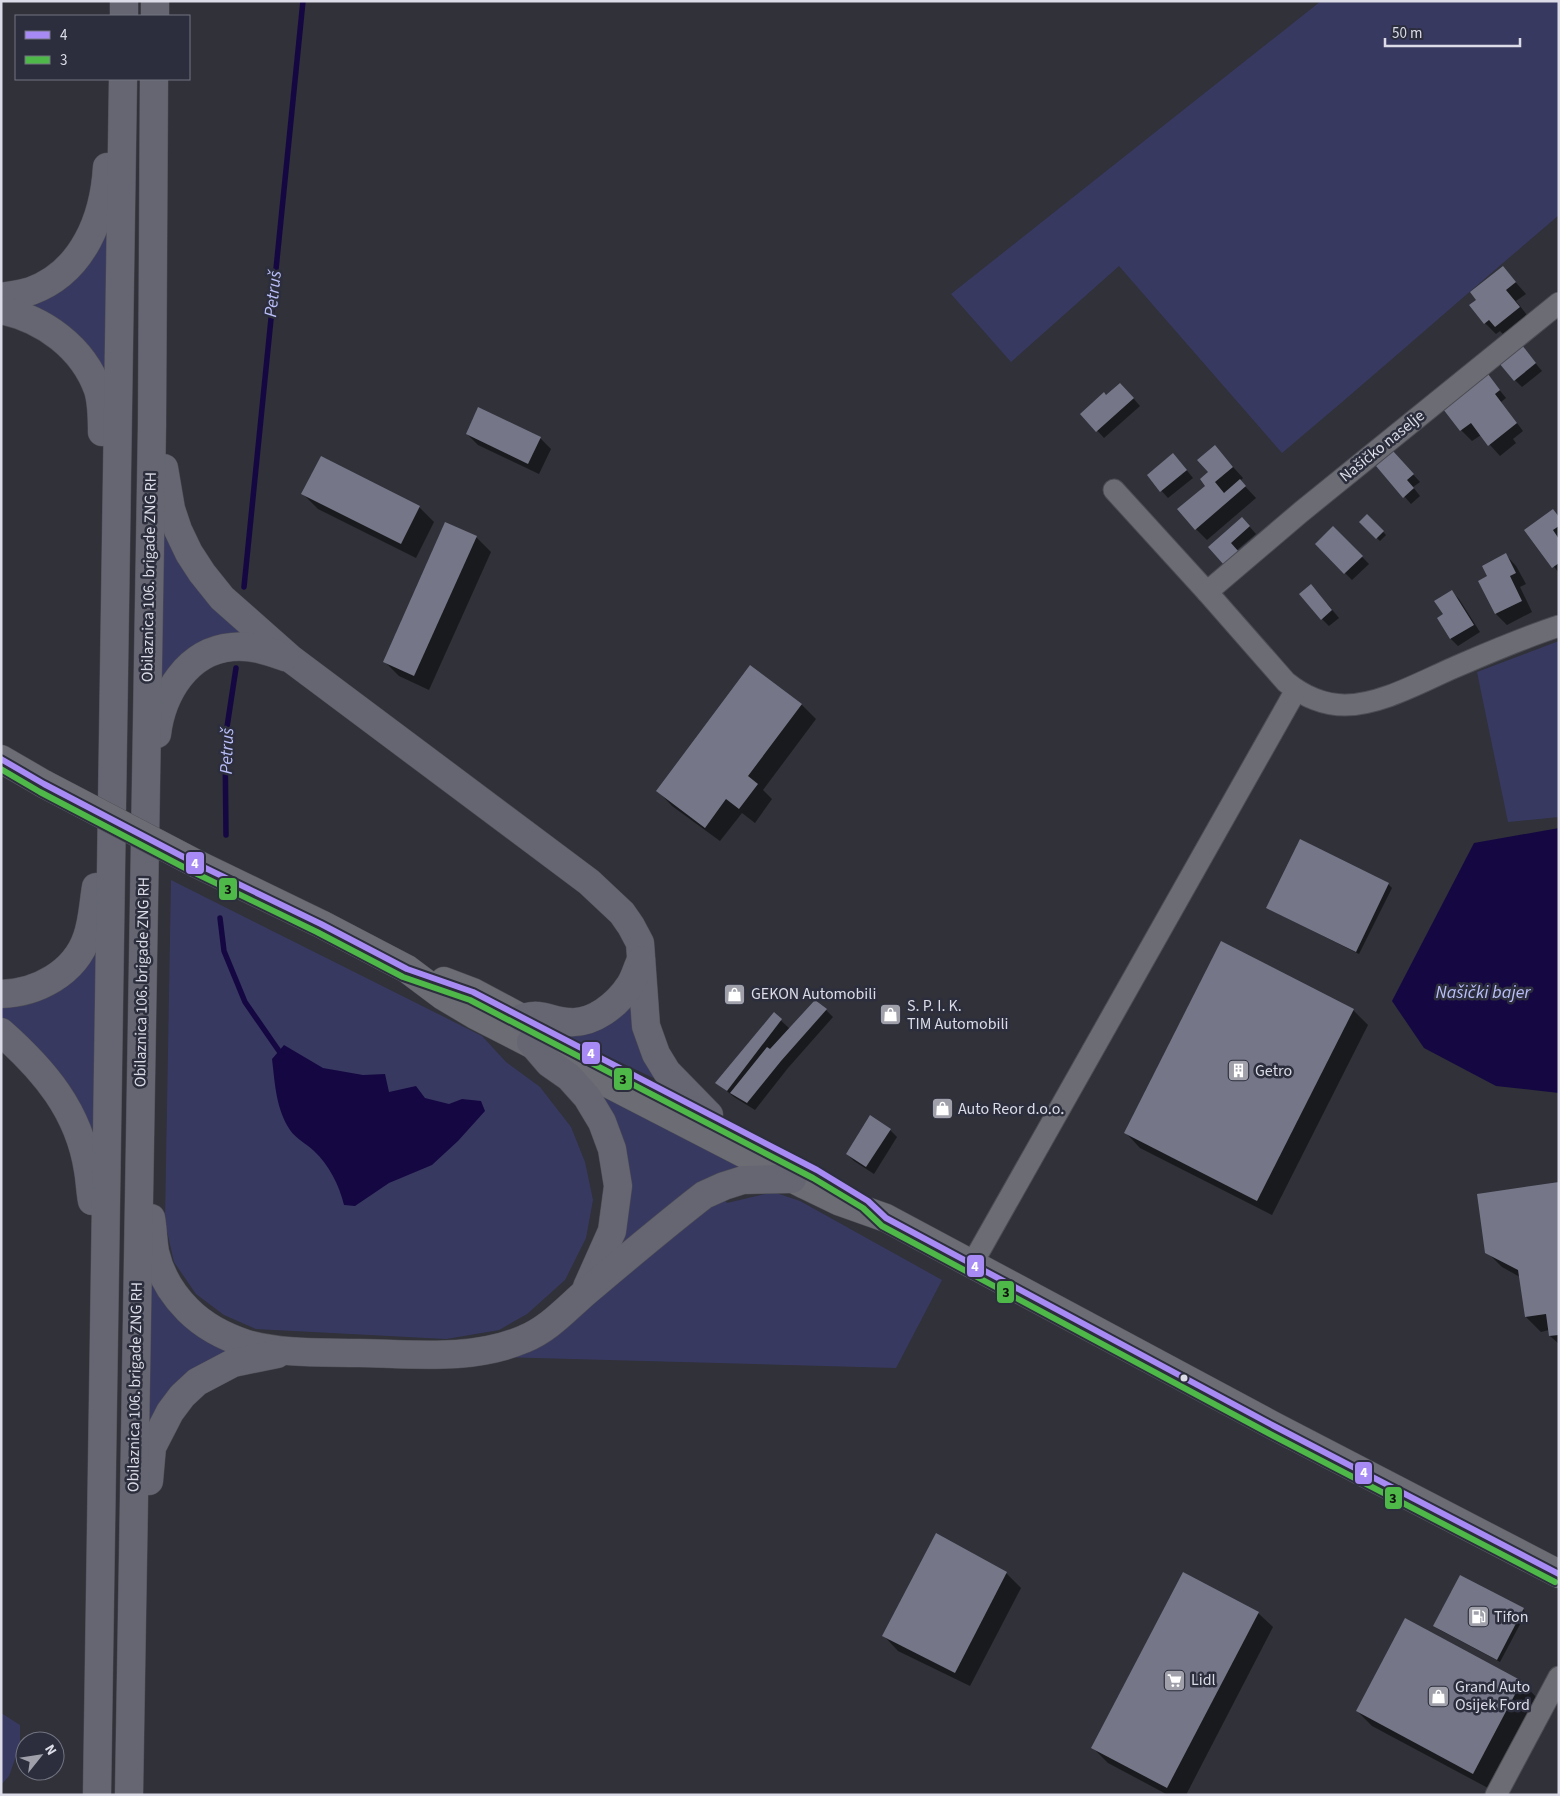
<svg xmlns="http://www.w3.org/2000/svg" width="1560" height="1796" font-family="'Source Sans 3',sans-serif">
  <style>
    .green { fill: #383961 }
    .water { fill: #150842 }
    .shadow { fill: #0007 }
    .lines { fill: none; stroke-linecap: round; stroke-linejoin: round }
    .stream { stroke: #150842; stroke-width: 5.5 }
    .building { fill: #757688 }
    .street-casing { stroke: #4c4c54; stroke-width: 23 }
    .secondary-casing { stroke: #4c4c54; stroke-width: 29 }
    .highway-casing { stroke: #4c4c54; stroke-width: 29 }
    .street { stroke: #6c6d74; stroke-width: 21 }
    .secondary { stroke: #6c6d74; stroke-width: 28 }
    .highway { stroke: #656671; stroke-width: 28 }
    .secondary-bridge-casing { stroke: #4c4c54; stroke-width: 29; stroke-linecap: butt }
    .secondary-bridge { stroke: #6c6d74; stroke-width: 28 }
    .bus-1-casing { stroke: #2c2e3d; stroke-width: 10 }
    .bus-2-casing { stroke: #2c2e3d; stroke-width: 10 }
    .bus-1 { stroke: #a78af4; stroke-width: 6 }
    .bus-2 { stroke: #4eb848; stroke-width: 6 }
    .bus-dot { fill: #dbdce7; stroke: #2c2e3d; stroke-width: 2 }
    .labels { text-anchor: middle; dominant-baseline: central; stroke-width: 5; stroke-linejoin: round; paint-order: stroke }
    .street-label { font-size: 16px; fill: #dbdce7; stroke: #2c2e3d }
    .poi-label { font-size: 16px; fill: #dbdce7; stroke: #2c2e3d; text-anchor: start }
    .water-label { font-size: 18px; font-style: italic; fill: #babffa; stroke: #2c2e3d }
    .line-badge { stroke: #2c2e3d; stroke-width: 2 }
    .badge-label { font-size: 14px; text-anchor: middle; font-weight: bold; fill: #fff }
    .pale-badge-label { font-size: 14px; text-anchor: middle; font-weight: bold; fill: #111 }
  </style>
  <rect width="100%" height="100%" fill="#303139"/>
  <g class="green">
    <path d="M1321,1h238v214c-93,79 -184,160 -277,238l-163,-187 -108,96 -60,-68z"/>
    <path d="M110,217v170l-95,-88z"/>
    <path d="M158,505l89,131 -37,2 -20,12 -30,37z"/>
    <path d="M1559,641v176l-51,5 -31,-150z"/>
    <path d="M171,880l311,156 24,26 34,25 31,40 14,35 8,38 -7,38 -21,42 -38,34 -28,16 -53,9 -190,-10 -32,-14 -28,-21 -22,-32 -9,-40z"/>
    <path d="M101,934l-3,217 -97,-128v-21z"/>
    <path d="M632,993l32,90 -101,-48z"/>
    <path d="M591,1082l162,84 -138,95 7,-32z"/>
    <path d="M773,1192l27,9 142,79 -46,88 -395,-11 124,-84 98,-75 4,5z"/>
    <path d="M147,1260l88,86 -89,87z"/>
    <path d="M1,1713l19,12v20l-11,31 -8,9z"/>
  </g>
  <g class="water">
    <path d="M1559,828v265l-63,-7 -72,-38 -32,-47 82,-158z"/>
    <path d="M284,1045l39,23 40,7 22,-1 4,18 27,-6 9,12 24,6 13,-5 19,2 4,10 -27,30 -26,24 -43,18 -34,23 -11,-1c-5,-20 -15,-40 -30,-54 -7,-7 -18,-12 -24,-21 -14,-21 -15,-46 -18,-71z"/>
  </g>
  <g class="shadow">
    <path d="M1503,268l23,26 -10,7 14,18 -23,19 -7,-7 -4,3 -11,-11 -7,-23z"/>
    <path d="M1521,346l21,25 -20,16 -7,-7z"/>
    <path d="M1488,376l18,22 -5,4 22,29 -10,8 3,4 -16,13 -19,-21 -9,6 -11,-11 -17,-21z"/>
    <path d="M1127,391l13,15 -36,32 -22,-24 24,-17z"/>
    <path d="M467,434l73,4 11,11 -12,25 -61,-29z"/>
    <path d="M1215,447l28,31 -3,3 16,17 -49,42 -11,-11z"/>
    <path d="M1400,460l20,22 -7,5 7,9 -9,8 -33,-38z"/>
    <path d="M1180,462l13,16 -25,20 -20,-22z"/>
    <path d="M303,494l116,13 15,15 -18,36 -98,-49z"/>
    <path d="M1367,515l19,20 -6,6 -20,-19z"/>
    <path d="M1559,517v56l-33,-42z"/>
    <path d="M1249,526l7,8 -19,16 -27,-3z"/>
    <path d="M1333,527l36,37 -17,16 -36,-36z"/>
    <path d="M476,537l15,15 -62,138 -30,-14 -15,-15z"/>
    <path d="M1506,555l10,11 10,18 -6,3 12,25 -25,13 -11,-11 -17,-33 9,-5z"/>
    <path d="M1452,592l7,7 21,33 -22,14 -7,-7 -13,-20 6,-4z"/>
    <path d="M1318,593l21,25 -10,8 -7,-7z"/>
    <path d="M801,704l15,15 -53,71 9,9 -17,24 -13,-10 -22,28 -48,-35 -14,-15z"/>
    <path d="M1301,841l87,43 4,4 -33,66 -88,-44z"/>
    <path d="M826,1010l7,7 -45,51 -33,42 -21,-13 -17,-14 57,-69 16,15z"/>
    <path d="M1353,1010l15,15 -96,190 -132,-67 -14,-15z"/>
    <path d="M890,1130l7,7 -23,37 -20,-13 -7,-7z"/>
    <path d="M1559,1184v160l-9,-8 -1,-6 -8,2 -15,-15 -6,-40 -18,-10 -15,-15z"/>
    <path d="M1006,1573l15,15 -51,98 -72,-35 -14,-15z"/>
    <path d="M1523,1609l3,4 -26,49 -62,-33 -3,-3z"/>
    <path d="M1258,1613l15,14 -87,168h-18l-60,-32 -15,-15z"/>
    <path d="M1405,1620l117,62 14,15 -48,91 -116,-62 -15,-15z"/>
  </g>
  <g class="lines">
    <g class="stream">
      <path d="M244,587l59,-586"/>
      <path d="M226,835l-1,-95 11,-72"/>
      <path d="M220,918l4,33 21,51 34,49"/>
    </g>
  </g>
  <g class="building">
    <path d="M1503,266l13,16 -10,8 14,17 -25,20 -6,-7 -5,4 -15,-19 7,-5 -6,-8z"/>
    <path d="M1522,345l14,18 -22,18 -15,-18z"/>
    <path d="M1488,374l12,16 -5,4 22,29 -29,23 -17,-23 -11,8 -17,-22z"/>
    <path d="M1120,383l14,15 -38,34 -16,-18 24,-22 2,3z"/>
    <path d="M478,407l63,30 -13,27 -62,-30z"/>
    <path d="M1215,445l18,22 -18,15 9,11 16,-14 6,7 -51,44 -18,-21 28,-23 -5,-7 8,-7 -11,-12z"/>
    <path d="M1393,451l21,23 -7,6 7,8 -11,10 -27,-32z"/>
    <path d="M1173,453l14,17 -27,22 -13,-17z"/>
    <path d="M321,456l99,50 -19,38 -100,-50z"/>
    <path d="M1553,509l6,8v9l-6,4 6,9v24l-7,5 -28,-38z"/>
    <path d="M1367,514l17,17 -8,8 -17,-17z"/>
    <path d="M1242,517l8,9 -19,17 8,9 -15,13 -16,-18z"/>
    <path d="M445,522l32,14 -63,140 -31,-14z"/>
    <path d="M1333,526l30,30 -19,18 -29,-30z"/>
    <path d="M1506,553l10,20 -6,3 12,25 -27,13 -17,-33 9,-5 -5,-10z"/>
    <path d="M1311,584l21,26 -11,10 -22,-26z"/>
    <path d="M1452,590l22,35 -24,14 -13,-21 6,-4 -9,-13z"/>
    <path d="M750,665l52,39 -54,72 10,8 -19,25 -13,-10 -21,29 -49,-37z"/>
    <path d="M1300,839l89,44 -33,69 -90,-44z"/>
    <path d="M1221,941l133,68 -97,192 -133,-68z"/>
    <path d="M815,1000l12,9 -46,52 -34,42 -17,-10 37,-46 3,2z"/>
    <path d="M774,1012l8,7 -55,72 -12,-8z"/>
    <path d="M870,1115l21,14 -25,38 -20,-13z"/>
    <path d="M1559,1182v153l-10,1 -3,-22 -21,3 -7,-47 -33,-17 -8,-59z"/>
    <path d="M936,1533l71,39 -52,101 -73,-37z"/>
    <path d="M1183,1572l76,40 -92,176 -76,-40z"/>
    <path d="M1460,1575l64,33 -27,52 -64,-34z"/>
    <path d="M1405,1618l117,63 -49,93 -117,-63z"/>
  </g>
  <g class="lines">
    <defs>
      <g id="street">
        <path d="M1114,490l93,102 79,90c16,13 37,23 59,23 35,0 76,-23 108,-37 35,-15 69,-30 106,-42"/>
        <path d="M1207,592l94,-80 258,-209"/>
        <path d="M972,1264l324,-574"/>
        <path d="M1496,1795l63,-118"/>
      </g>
      <g id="secondary">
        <path d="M1,759l43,25"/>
        <path d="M195,863l126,61 86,45 36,27 32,19 330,170 33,16 48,17 388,208 285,148"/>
        <path d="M444,981l29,11 56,30"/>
      </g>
      <g id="highway">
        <path d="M124,16v-15"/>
        <path d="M155,16v-15"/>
        <path d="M1,297c10,-2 21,-3 30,-6 52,-19 73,-73 76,-124"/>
        <path d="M1,310c42,9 82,37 97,80 4,13 4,28 4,42"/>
        <path d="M164,468l7,41 7,21 11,23 13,20 20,25 69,61 298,223 33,31 9,13 9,17 6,83 10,28 11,18 42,43"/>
        <path d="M157,734c5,-40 30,-83 75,-87 19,-2 36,4 53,10"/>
        <path d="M1,994c36,-1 74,-21 86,-57 6,-17 6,-33 9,-50"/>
        <path d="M522,1018c5,-1 11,-3 16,-2 10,1 20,6 31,6 24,2 48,-17 61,-37 5,-8 7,-17 11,-25"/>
        <path d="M1,1032c43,38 78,79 87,138 2,11 2,21 4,31"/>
        <path d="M531,1042l18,21 20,14 18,20 15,25 10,27 6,37 -6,45 -25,56"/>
        <path d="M151,1218c2,11 2,23 4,34 5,22 17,42 33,58 16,16 37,27 59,34 36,10 75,8 112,9 54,1 114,8 165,-14 25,-10 43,-31 63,-48 38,-32 77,-65 117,-96l20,-9 19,-6 49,-1"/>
        <path d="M149,1481l3,-34 18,-35 12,-16 15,-14 36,-19 44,-9"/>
        <path d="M97,1795l26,-1716"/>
        <path d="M129,1795l23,-1370 2,-346"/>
      </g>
    </defs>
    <use href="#street" class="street-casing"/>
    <use href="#secondary" class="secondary-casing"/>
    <use href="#highway" class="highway-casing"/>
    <use href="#street" class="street"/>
    <use href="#secondary" class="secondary"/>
    <use href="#highway" class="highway"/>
    <defs>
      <path id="secondary-bridge" d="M44,784l151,79"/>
    </defs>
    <use href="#secondary-bridge" class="secondary-bridge-casing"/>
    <use href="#secondary-bridge" class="secondary-bridge"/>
    <defs>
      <path id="bus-1" d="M1,759l43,25 151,79 126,61 86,45 66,23 344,178 51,31 18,17 388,208 285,148"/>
      <path id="bus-2" d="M1,769l39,23 151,79 126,61 86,45 67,23 343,178 50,30 19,18 388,208 285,148"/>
    </defs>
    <use href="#bus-1" class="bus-1-casing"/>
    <use href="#bus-2" class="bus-2-casing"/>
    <use href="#bus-1" class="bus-1"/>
    <use href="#bus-2" class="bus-2"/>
  </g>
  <defs>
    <symbol id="shop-square" viewBox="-11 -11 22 22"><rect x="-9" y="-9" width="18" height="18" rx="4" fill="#9fa0aa" stroke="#2c2e3d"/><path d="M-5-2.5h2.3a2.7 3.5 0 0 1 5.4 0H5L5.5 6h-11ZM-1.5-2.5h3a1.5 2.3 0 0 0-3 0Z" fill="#fff"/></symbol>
    <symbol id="building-square" viewBox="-11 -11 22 22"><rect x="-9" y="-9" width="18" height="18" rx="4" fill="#9fa0aa" stroke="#2c2e3d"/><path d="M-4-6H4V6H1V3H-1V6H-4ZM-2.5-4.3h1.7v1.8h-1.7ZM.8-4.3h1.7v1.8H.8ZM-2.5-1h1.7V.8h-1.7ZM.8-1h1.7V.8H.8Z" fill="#fff"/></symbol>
    <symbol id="fuel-square" viewBox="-11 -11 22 22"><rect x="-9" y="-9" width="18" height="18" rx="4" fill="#9fa0aa" stroke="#2c2e3d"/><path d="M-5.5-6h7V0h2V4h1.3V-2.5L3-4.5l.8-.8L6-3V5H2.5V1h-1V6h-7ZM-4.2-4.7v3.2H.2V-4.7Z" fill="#fff"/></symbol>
    <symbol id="supermarket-square" viewBox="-11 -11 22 22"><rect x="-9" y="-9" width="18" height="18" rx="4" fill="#9fa0aa" stroke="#2c2e3d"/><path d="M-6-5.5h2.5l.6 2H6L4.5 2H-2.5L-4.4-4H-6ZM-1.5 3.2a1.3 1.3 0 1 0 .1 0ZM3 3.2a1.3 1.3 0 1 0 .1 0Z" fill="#fff"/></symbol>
  </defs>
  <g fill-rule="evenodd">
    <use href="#shop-square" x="722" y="982" width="25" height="25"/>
    <use href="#shop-square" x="878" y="1002" width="25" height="25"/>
    <use href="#building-square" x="1226" y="1058" width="25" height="25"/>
    <use href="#shop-square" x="930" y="1096" width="25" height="25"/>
    <use href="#fuel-square" x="1466" y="1604" width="25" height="25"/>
    <use href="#supermarket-square" x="1162" y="1668" width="25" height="25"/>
    <use href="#shop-square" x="1426" y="1684" width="25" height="25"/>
  </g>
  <circle class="bus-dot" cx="1184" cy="1378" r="4.5"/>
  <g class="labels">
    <g class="street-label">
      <text transform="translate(1382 446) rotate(-39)">Našičko naselje</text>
      <text transform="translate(149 577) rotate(-89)">Obilaznica 106. brigade ZNG RH</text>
      <text transform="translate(142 982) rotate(-89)">Obilaznica 106. brigade ZNG RH</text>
      <text transform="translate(135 1387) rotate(-89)">Obilaznica 106. brigade ZNG RH</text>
    </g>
    <g class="poi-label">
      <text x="751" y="994">GEKON Automobili</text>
      <text x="907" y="1006">S. P. I. K.<tspan x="907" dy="18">TIM Automobili</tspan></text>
      <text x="1255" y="1071">Getro</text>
      <text x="958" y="1109">Auto Reor d.o.o.</text>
      <text x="1494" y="1617">Tifon</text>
      <text x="1191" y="1680">Lidl</text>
      <text x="1455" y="1687">Grand Auto<tspan x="1455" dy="18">Osijek Ford</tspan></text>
    </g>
    <g class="water-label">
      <text transform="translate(273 294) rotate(-84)">Petruš</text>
      <text transform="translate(227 751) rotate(-88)">Petruš</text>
      <text x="1483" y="992">Našički bajer</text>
    </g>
  </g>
  <g class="line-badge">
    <rect x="185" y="851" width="20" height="24" rx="5" fill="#a78af4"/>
    <rect x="218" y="877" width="20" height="24" rx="5" fill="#4eb848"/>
    <rect x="581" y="1041" width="20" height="24" rx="5" fill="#a78af4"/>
    <rect x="613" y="1067" width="20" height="24" rx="5" fill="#4eb848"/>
    <rect x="966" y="1254" width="19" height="24" rx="5" fill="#a78af4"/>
    <rect x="996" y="1280" width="19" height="24" rx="5" fill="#4eb848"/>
    <rect x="1354" y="1461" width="19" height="24" rx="5" fill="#a78af4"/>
    <rect x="1384" y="1486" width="19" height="24" rx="5" fill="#4eb848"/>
  </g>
  <g class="badge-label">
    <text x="195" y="868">4</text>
    <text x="591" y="1058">4</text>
    <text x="975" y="1271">4</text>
    <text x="1364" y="1477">4</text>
  </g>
  <g class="pale-badge-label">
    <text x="228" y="894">3</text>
    <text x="623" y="1084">3</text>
    <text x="1006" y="1297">3</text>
    <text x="1393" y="1503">3</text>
  </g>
  <rect width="1560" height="1796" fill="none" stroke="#dbdce7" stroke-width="5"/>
  <rect x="15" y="15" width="175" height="65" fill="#2c2e3d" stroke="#727481"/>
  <rect x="25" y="31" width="25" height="8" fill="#a78af4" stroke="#727481"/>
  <text x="60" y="40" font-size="15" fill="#dbdce7">4</text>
  <rect x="25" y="56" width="25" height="8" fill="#4eb848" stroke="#727481"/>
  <text x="60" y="65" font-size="15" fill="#dbdce7">3</text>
  <g transform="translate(40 1756) rotate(60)"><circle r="24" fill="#2c2e3d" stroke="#727481"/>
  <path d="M0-4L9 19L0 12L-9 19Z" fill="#9fa0aa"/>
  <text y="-8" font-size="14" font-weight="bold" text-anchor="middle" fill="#dbdce7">N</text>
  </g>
  <path d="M1385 38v8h135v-8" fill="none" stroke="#dbdce7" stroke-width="2.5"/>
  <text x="1392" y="38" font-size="15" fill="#dbdce7" stroke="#2c2e3d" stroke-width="4" paint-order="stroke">50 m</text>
</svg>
